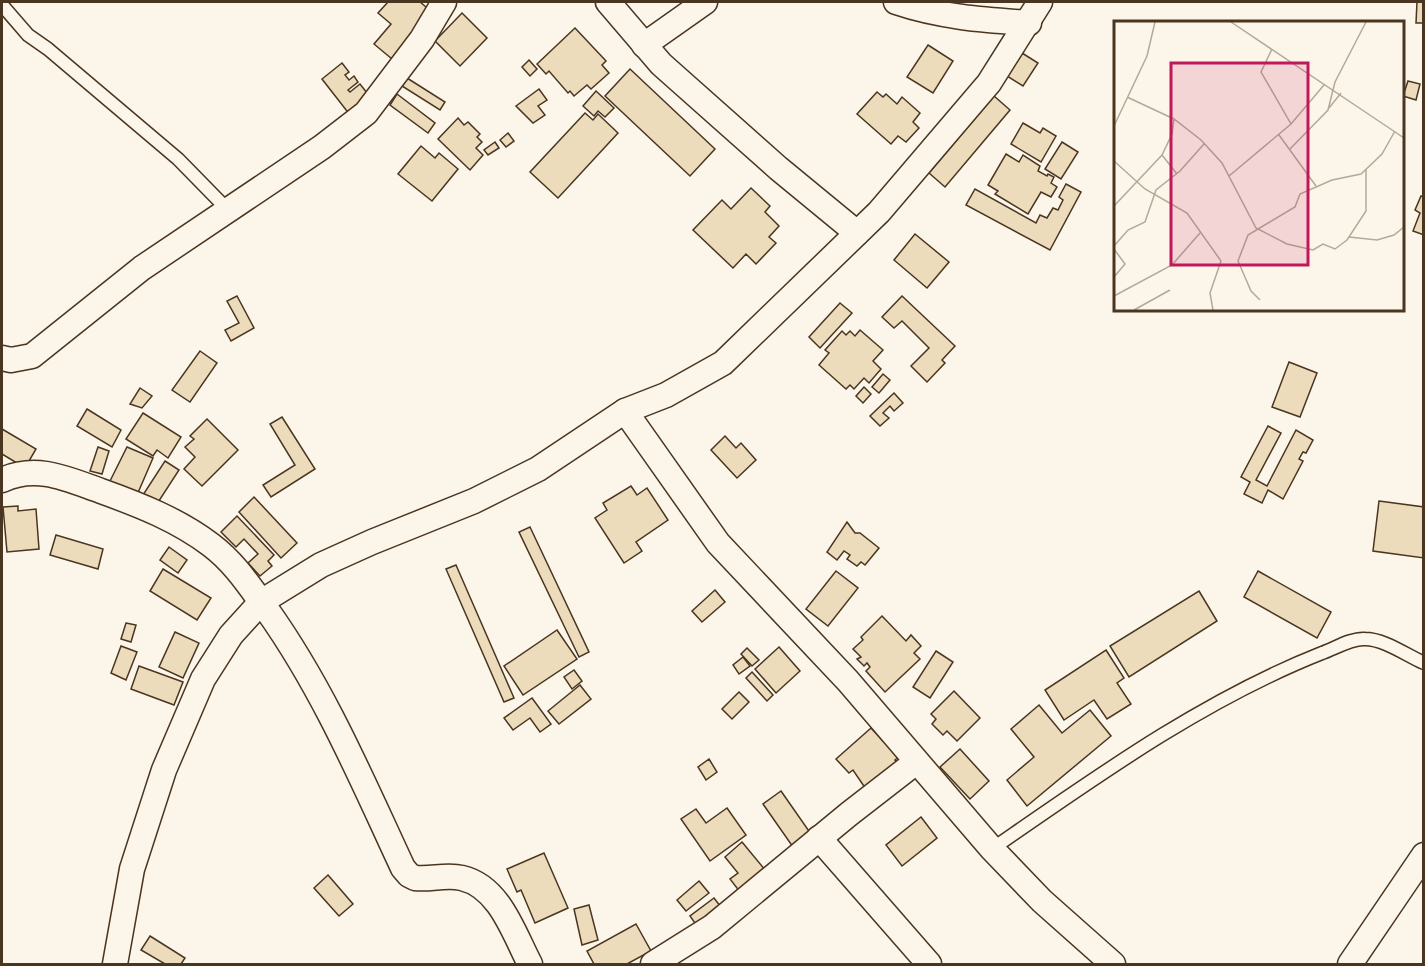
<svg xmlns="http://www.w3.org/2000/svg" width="1425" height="966" font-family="'Sofia Sans Condensed',sans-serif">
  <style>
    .building { fill: #ecdcbc; stroke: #4a3520; stroke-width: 1.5 }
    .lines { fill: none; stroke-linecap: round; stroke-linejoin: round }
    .lane-casing { stroke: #4a3520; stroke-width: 15 }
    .street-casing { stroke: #4a3520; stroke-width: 27 }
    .lane { stroke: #fbf6e9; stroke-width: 12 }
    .street { stroke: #fbf6e9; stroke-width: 24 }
    .inset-road { fill: none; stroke: #b4a999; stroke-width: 1.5 }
    .view { fill: #c2185b; fill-opacity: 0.15; stroke: #c2185b; stroke-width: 3 }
    .inset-edge { fill: none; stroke: #4a3520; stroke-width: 3 }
  </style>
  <rect width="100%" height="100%" fill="#fbf6e9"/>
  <g class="building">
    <path d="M388,2h32l12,10 -40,47 -18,-15 17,-20 -13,-11z"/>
    <path d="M1417,2h7v21h-8z"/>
    <path d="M462,13l25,25 -27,28 -25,-25z"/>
    <path d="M575,28l31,33 -4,4 7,8 -18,16 -4,-4 -13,11 -4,-5 -2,2 -19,-22 -3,3 -9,-10z"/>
    <path d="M928,45l25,16 -20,32 -26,-16z"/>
    <path d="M1022,53l16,10 -15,23 -16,-10z"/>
    <path d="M529,60l8,9 -7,7 -8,-9z"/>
    <path d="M342,63l7,9 -4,3 4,5 5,-4 4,6 -10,8 2,2 10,-8 11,14 -21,17 -28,-36z"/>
    <path d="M630,69l85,80 -25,27 -85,-80z"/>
    <path d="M407,78l38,24 -5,8 -38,-24z"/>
    <path d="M1408,81l12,3 -4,16 -13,-4z"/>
    <path d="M539,89l8,11 -9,6 7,9 -12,8 -17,-17z"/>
    <path d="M596,91l18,17 -9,9 -7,-6 -4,5 -11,-10z"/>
    <path d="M877,92l6,5 3,-3 11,10 5,-7 18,16 -7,9 6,6 -13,14 -8,-6 -7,8 -34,-30z"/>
    <path d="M397,94l38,29 -7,10 -38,-28z"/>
    <path d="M994,96l16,14 -65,77 -16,-14z"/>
    <path d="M585,113l8,7 5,-6 20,19 -60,65 -28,-26z"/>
    <path d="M458,118l6,7 4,-3 12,12 -3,3 5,5 -6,6 7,7 -13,15 -32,-31z"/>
    <path d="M1023,123l17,10 3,-5 13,8 -15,26 -30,-18z"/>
    <path d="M508,133l6,8 -8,6 -6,-7z"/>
    <path d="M495,142l4,6 -11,7 -4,-5z"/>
    <path d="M1062,142l16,10 -17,27 -16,-10z"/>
    <path d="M421,146l14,12 4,-5 19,16 -26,32 -34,-27z"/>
    <path d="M1006,154l13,8 4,-7 17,11 -2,5 9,5 1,-2 6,3 -3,6 6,4 -6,10 -10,-5 -13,22 -33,-20 3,-3 -10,-6z"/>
    <path d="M1066,184l15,8 -31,58 -84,-45 9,-16 61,34 4,-8 7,3 6,-10 5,2 5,-10 -4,-3z"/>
    <path d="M751,188l19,18 -5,6 14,14 -10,11 7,6 -20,21 -10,-10 -13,14 -40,-38 29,-30 9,9z"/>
    <path d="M1421,196l3,1v38l-11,-4 7,-18 -5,-3z"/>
    <path d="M915,234l34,28 -22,26 -33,-28z"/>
    <path d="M237,296l17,32 -23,13 -6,-11 14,-7 -12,-22z"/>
    <path d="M902,296l53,50 -13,14 3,3 -18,19 -16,-16 18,-18 -27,-27 -8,7 -12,-11z"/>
    <path d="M840,303l12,10 -32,35 -11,-11z"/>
    <path d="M860,330l23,20 -10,11 8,8 -12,14 -5,-5 -10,11 -4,-4 -4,4 -27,-24 10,-12 -4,-3 17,-19 4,4 4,-4 5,5z"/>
    <path d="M200,351l17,12 -27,39 -18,-12z"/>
    <path d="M1289,362l28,11 -17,44 -28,-10z"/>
    <path d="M883,374l7,6 -11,13 -7,-6z"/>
    <path d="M864,387l7,7 -8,9 -7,-7z"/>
    <path d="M140,388l12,8 -10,12 -12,-4z"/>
    <path d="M894,393l9,10 -9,8 -4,-5 -7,7 6,5 -9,8 -10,-10z"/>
    <path d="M87,409l34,21 -9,17 -35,-21z"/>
    <path d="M143,413l38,24 -13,21 -11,-8 -4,6 -27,-17z"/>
    <path d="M282,417l33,52 -44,28 -8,-12 32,-20 -25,-41z"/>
    <path d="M207,419l31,31 -36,36 -18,-17 11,-12 -10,-10 9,-8 -4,-3z"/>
    <path d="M1268,426l13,7 -25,47 11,6 29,-56 17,10 -7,13 -3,-1 -4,7 4,2 -20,38 -15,-9 -6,13 -18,-9 6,-12 -9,-5z"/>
    <path d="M2,429l34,20 -11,19 -23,-14z"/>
    <path d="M725,436l11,12 5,-5 15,17 -19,18 -26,-28z"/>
    <path d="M98,447l11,4 -7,23 -12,-3z"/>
    <path d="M127,447l26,11 -16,37 -28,-12z"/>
    <path d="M165,461l14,9 -24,37 -14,-9z"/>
    <path d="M631,486l6,9 10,-7 21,32 -32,22 6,9 -18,12 -29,-45 12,-8 -4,-7z"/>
    <path d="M254,497l43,46 -16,15 -42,-46z"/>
    <path d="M1379,501l45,6v51l-51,-7z"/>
    <path d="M18,506v5l18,-2 3,40 -32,3 -4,-45z"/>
    <path d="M237,516l37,39 -6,6 4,5 -12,10 -12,-13 10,-9 -14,-15 -8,8 -15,-15z"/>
    <path d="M847,522l8,11h5l19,15 -14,17 -4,-3 -4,4 -10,-7 3,-4 -6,-4 -7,9 -10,-8z"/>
    <path d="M530,527l59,125 -10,5 -60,-125z"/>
    <path d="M56,535l47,14 -5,20 -48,-14z"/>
    <path d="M169,547l18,13 -9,13 -18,-13z"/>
    <path d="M456,565l58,133 -10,4 -58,-133z"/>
    <path d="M163,569l48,29 -14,22 -47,-29z"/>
    <path d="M836,571l22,17 -30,38 -22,-17z"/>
    <path d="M1258,571l73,41 -14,26 -73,-41z"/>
    <path d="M715,590l10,12 -23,20 -10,-11z"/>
    <path d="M1199,591l18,30 -88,56 -19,-31z"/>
    <path d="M882,616l24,25 5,-6 10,11 -7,7 6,6 -35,33 -19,-21 4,-4 -3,-4 -3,3 -7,-7 4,-2 -8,-8 10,-9 -2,-3z"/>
    <path d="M126,623l10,2 -5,17 -10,-3z"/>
    <path d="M557,630l20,29 -54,36 -19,-29z"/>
    <path d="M175,632l24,11 -16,35 -24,-11z"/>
    <path d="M121,646l16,6 -11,28 -15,-7z"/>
    <path d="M779,647l21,24 -24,22 -21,-24z"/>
    <path d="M747,648l12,12 -7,6 -11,-12z"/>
    <path d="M1106,650l18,28 -7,5 14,21 -24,15 -13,-19 -30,20 -19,-30z"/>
    <path d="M936,651l17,11 -23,36 -17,-11z"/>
    <path d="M743,657l7,9 -11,8 -6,-9z"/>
    <path d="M139,666l44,16 -9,23 -43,-16z"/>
    <path d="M574,670l8,11 -10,8 -8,-12z"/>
    <path d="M752,672l21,23 -6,6 -21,-23z"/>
    <path d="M580,685l11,14 -32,25 -11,-13z"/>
    <path d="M954,691l26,27 -23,23 -10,-10 -4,4 -11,-11 4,-5 -5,-5z"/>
    <path d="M739,692l10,10 -17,17 -10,-10z"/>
    <path d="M532,698l19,26 -11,8 -10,-14 -17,12 -9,-12z"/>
    <path d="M1039,705l23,28 28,-23 21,26 -84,70 -20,-26 27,-23 -23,-28z"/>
    <path d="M871,728l12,13 4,-3 15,16 -7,6 6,7 -31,28 -17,-25 -4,3 -13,-14z"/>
    <path d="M960,749l29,32 -19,18 -30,-32z"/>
    <path d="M709,759l8,13 -11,8 -8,-13z"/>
    <path d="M781,791l30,43 -18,13 -30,-43z"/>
    <path d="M727,808l19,27 -36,26 -29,-42 15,-10 10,14z"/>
    <path d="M921,817l16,21 -35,28 -16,-21z"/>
    <path d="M742,842l24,29 -26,21 -10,-13 8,-6 -13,-16z"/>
    <path d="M544,853l24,55 -33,15 -14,-33 -4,2 -10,-23z"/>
    <path d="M328,875l25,29 -14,12 -25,-28z"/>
    <path d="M699,881l10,12 -23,18 -9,-11z"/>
    <path d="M714,898l10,13 -25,18 -9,-13z"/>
    <path d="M589,905l9,35 -16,5 -8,-36z"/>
    <path d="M636,924l15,27 -24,13h-33l-7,-13z"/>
    <path d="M150,936l35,22 -4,6h-16l-24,-14z"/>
  </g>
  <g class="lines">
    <defs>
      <g id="lane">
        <path d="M2,5l26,30 20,14 130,110 50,51"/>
        <path d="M992,849c104,-72 211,-149 330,-196 12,-4 29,-15 43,-14 19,0 41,16 59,24"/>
      </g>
      <g id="street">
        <path d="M608,2l53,62 117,104 79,65"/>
        <path d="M896,2c44,15 87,18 133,21"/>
        <path d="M644,45l61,-43"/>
        <path d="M2,358l9,2 21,-4 110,-88 180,-121 44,-34 56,-74 22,-37"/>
        <path d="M625,411l93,132 130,138 144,168 50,52 71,63"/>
        <path d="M2,480c35,-16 65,-1 99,11 39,14 77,29 110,54 24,18 39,42 56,65 57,80 95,170 136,258l6,7 6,3c16,2 31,-4 47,0 38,9 52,56 68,86"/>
        <path d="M819,838l110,126"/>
        <path d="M115,964l17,-95 32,-99 39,-91 28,-44 30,-33 60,-37 51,-23 102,-41 64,-32 87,-58 41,-16 57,-32 156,-151 110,-129 51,-81"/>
        <path d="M653,964l59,-37 137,-113 67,-52"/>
        <path d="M1350,964l74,-109"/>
      </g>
    </defs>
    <use href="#lane" class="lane-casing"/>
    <use href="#street" class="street-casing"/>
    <use href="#lane" class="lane"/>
    <use href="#street" class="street"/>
  </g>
  <g transform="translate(1114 21)">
    <rect width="290" height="290" fill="#fbf6e9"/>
    <path class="inset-road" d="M117,1l173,116M158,28l-11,23 30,52M13,76l47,22 27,21 21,23 34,65 31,16 26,6 10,-6 12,5 12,-9 19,-29v-42M215,87l12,-15M0,105l33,-70 8,-34M165,114l37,51M176,128l38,-39 7,-28 31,-60M48,134l15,19M0,140l31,28 42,24 34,48 -11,32 3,17M115,155l62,-52 33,-39M0,185l48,-51 10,-21 2,-15M235,216l28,3 17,-5 10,-8M0,225l14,-16 17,-8 11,-32 24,-19 24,-27M0,228l11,15 -11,13M0,275l58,-31 28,-32M146,279l-9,-9 -13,-30 10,-26 47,-28 5,-13 32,-14 29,-6 21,-20 13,-23M20,289l36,-20"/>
    <path class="view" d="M57,42h137v202h-137z"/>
    <rect width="290" height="290" class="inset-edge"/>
  </g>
  <rect width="1425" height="966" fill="none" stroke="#4a3520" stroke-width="6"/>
</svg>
